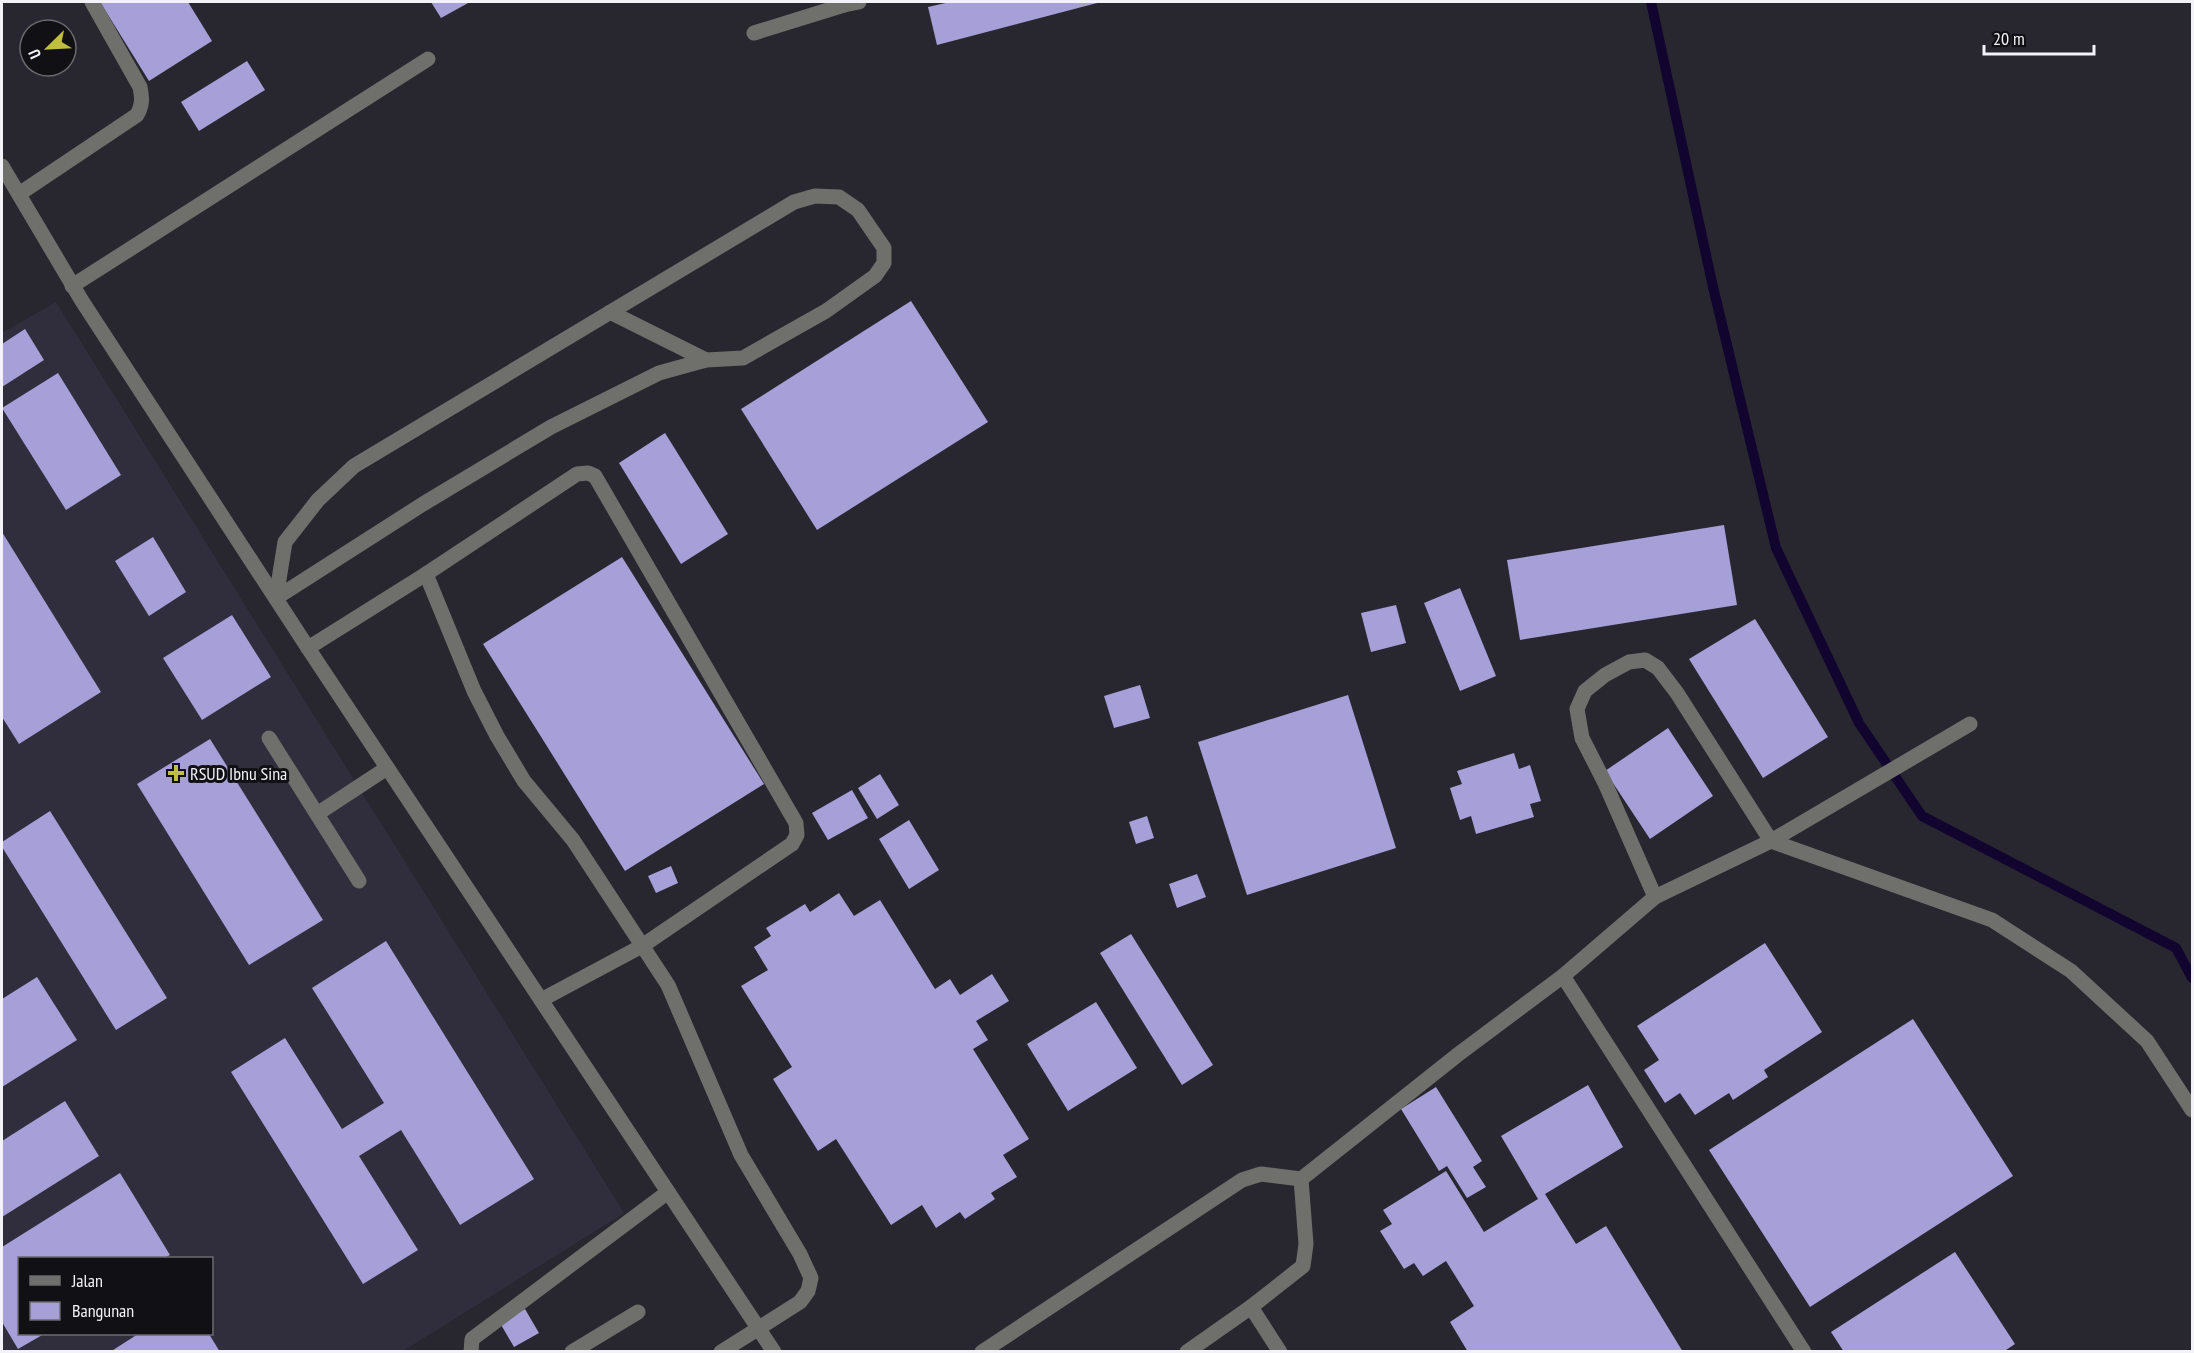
<svg xmlns="http://www.w3.org/2000/svg" width="2194" height="1353" font-family="'PT Sans Narrow',sans-serif">
  <style>
    .built { fill: #302e3d; fill-rule: evenodd }
    .lines { fill: none; stroke-linecap: round; stroke-linejoin: round }
    .stream { stroke: #11042f; stroke-width: 10 }
    .building { fill: #a69fd8 }
    .service { stroke: #6f706b; stroke-width: 15 }
    .minor { stroke: #6f706b; stroke-width: 15 }
    .poi-dot { fill: #c0be40; stroke: #111014; stroke-width: 2 }
    .labels { text-anchor: middle; dominant-baseline: central; stroke-width: 6; stroke-linejoin: round; paint-order: stroke }
    .poi-label { font-size: 18px; fill: #f2f2f8; stroke: #111014; text-anchor: start }
  </style>
  <rect width="100%" height="100%" fill="#282730"/>
  <path class="built" d="M56,302l568,911 -221,138h-401v-1018zM20,1258h192v76h-192z"/>
  <g class="lines">
    <path class="stream" d="M1651,2l62,285 63,261 83,175 63,93 254,132 16,30"/>
  </g>
  <g class="building">
    <path d="M100,2h88l24,39 -63,40z"/>
    <path d="M431,2h39l-29,16z"/>
    <path d="M950,2h151l-164,43 -9,-38z"/>
    <path d="M247,61l18,29 -66,41 -18,-29z"/>
    <path d="M911,301l77,121 -171,108 -76,-121z"/>
    <path d="M25,329l19,31 -42,27v-43z"/>
    <path d="M58,373l63,102 -55,35 -64,-102z"/>
    <path d="M665,433l63,101 -47,30 -62,-101z"/>
    <path d="M1724,525l13,80 -217,35 -13,-80z"/>
    <path d="M2,532l99,160 -82,52 -17,-27z"/>
    <path d="M153,537l33,55 -37,24 -34,-55z"/>
    <path d="M622,557l142,227 -139,87 -142,-227z"/>
    <path d="M1460,588l36,88 -36,15 -36,-88z"/>
    <path d="M1396,605l10,38 -35,9 -10,-39z"/>
    <path d="M232,615l39,62 -69,43 -39,-62z"/>
    <path d="M1755,619l73,118 -65,41 -74,-119z"/>
    <path d="M1140,685l10,33 -36,10 -10,-32z"/>
    <path d="M1348,695l48,153 -149,47 -49,-153z"/>
    <path d="M1668,728l45,68 -63,43 -45,-68z"/>
    <path d="M210,739l113,181 -74,45 -112,-181z"/>
    <path d="M1514,753l5,16 11,-4 11,36 -11,3 4,13 -58,17 -5,-18 -11,4 -10,-32 12,-4 -5,-13z"/>
    <path d="M880,774l19,31 -22,14 -19,-31z"/>
    <path d="M852,790l16,28 -40,22 -16,-27z"/>
    <path d="M50,811l117,187 -51,32 -114,-183v-5z"/>
    <path d="M1147,816l7,22 -18,6 -7,-22z"/>
    <path d="M909,820l30,50 -30,19 -30,-50z"/>
    <path d="M671,866l7,17 -22,10 -8,-17z"/>
    <path d="M1197,874l9,23 -29,11 -8,-24z"/>
    <path d="M839,893l15,23 26,-16 55,89 15,-10 10,16 32,-21 17,27 -33,20 12,19 -15,9 56,90 -26,16 14,22 -26,16 4,6 -30,20 -5,-7 -24,16 -14,-23 -31,20 -55,-86 -18,12 -45,-72 19,-12 -51,-81 27,-16 -14,-23 17,-11 -5,-8 39,-24 5,8z"/>
    <path d="M1131,934l82,131 -31,20 -82,-132z"/>
    <path d="M386,941l148,238 -74,46 -59,-95 -42,26 59,94 -55,34 -132,-212 54,-34 57,91 42,-26 -72,-115z"/>
    <path d="M1765,943l57,89 -58,38 4,7 -35,23 -4,-7 -34,22 -15,-22 -15,10 -21,-33 15,-10 -22,-34z"/>
    <path d="M37,977l40,63 -75,47v-88z"/>
    <path d="M1096,1002l41,66 -69,43 -41,-67z"/>
    <path d="M1913,1019l100,157 -203,131 -101,-157z"/>
    <path d="M1588,1085l35,62 -78,47 31,50 30,-18 77,126h-215l-18,-30 24,-16 -28,-45 -23,15 -9,-13 -10,6 -24,-38 12,-7 -9,-14 63,-39 38,61 54,-33 -37,-63z"/>
    <path d="M1436,1087l46,74 -9,6 13,20 -19,11 -20,-32 -8,5 -38,-62z"/>
    <path d="M65,1101l34,55 -97,61v-76z"/>
    <path d="M120,1173l50,82 -6,3h-144v76h24l-26,15 -16,-27v-75z"/>
    <path d="M1955,1252l60,92 -12,8h-159l-13,-20z"/>
    <path d="M525,1309l14,24 -25,14 -14,-24z"/>
    <path d="M138,1334h71l11,18h-110z"/>
  </g>
  <g class="lines">
    <g class="service">
      <path d="M19,194l118,-79c6,-11 5,-17 3,-28l-48,-85"/>
      <path d="M72,286l356,-227"/>
      <path d="M426,574l48,117 23,45 27,45 49,59 95,145 73,170 59,99 11,24 -3,13 -8,11 -79,50"/>
      <path d="M308,648l118,-74 151,-100 11,-1 7,3 201,347 1,12 -5,9 -150,102 -101,54"/>
      <path d="M269,738l90,143"/>
      <path d="M317,814l70,-46"/>
      <path d="M1655,897l-50,-114 -23,-45 -5,-29 8,-18 20,-16 24,-13 16,-2 13,8 19,25 94,148 199,-117"/>
      <path d="M1563,976l241,376"/>
      <path d="M1251,1307l29,45"/>
      <path d="M471,1352l1,-13 196,-147"/>
      <path d="M572,1352l66,-40"/>
      <path d="M982,1352l260,-172 19,-6 40,5 155,-123 107,-80 92,-79 116,-56 221,79 79,51 76,70 45,69"/>
      <path d="M1187,1352l64,-45 52,-41 3,-22 -5,-65"/>
    </g>
    <g class="minor">
      <path d="M843,2l1,3 15,-3"/>
      <path d="M754,33l90,-28"/>
      <path d="M2,166l80,135 226,347 466,704"/>
      <path d="M815,196l24,1 19,13 26,38v15l-9,13 -49,35 -83,47 -37,2 -47,13 -108,54 -128,77 -147,94 9,-56 33,-42 36,-34 440,-264z"/>
      <path d="M610,312l96,48"/>
    </g>
  </g>
  <path class="poi-dot" d="M173 764h6v6h6v6h-6v6h-6v-6h-6v-6h6z"/>
  <g class="labels">
    <g class="poi-label">
      <text x="190" y="773">RSUD Ibnu Sina</text>
    </g>
  </g>
  <rect width="2194" height="1353" fill="none" stroke="#f2f2f8" stroke-width="6"/>
  <rect x="18" y="1257" width="195" height="78" fill="#111014" stroke="#6b6a6f" stroke-width="1.5"/>
  <rect x="30" y="1276" width="30" height="9" fill="#6f706b" stroke="#6b6a6f" stroke-width="1.5"/>
  <text x="72" y="1287" font-size="18" fill="#f2f2f8">Jalan</text>
  <rect x="30" y="1302" width="30" height="18" fill="#a69fd8" stroke="#6b6a6f" stroke-width="1.5"/>
  <text x="72" y="1317" font-size="18" fill="#f2f2f8">Bangunan</text>
  <g transform="translate(48 48) rotate(246)"><circle r="28" fill="#111014" stroke="#6b6a6f" stroke-width="1.5"/>
  <path d="M0-4.5L10 22L0 15L-10 22Z" fill="#c0be40"/>
  <text y="-9" font-size="16" font-weight="bold" text-anchor="middle" fill="#f2f2f8">U</text>
  </g>
  <path d="M1984 45v9h110v-9" fill="none" stroke="#f2f2f8" stroke-width="3"/>
  <text x="1993" y="45" font-size="18" fill="#f2f2f8" stroke="#111014" stroke-width="4.5" paint-order="stroke">20 m</text>
</svg>
